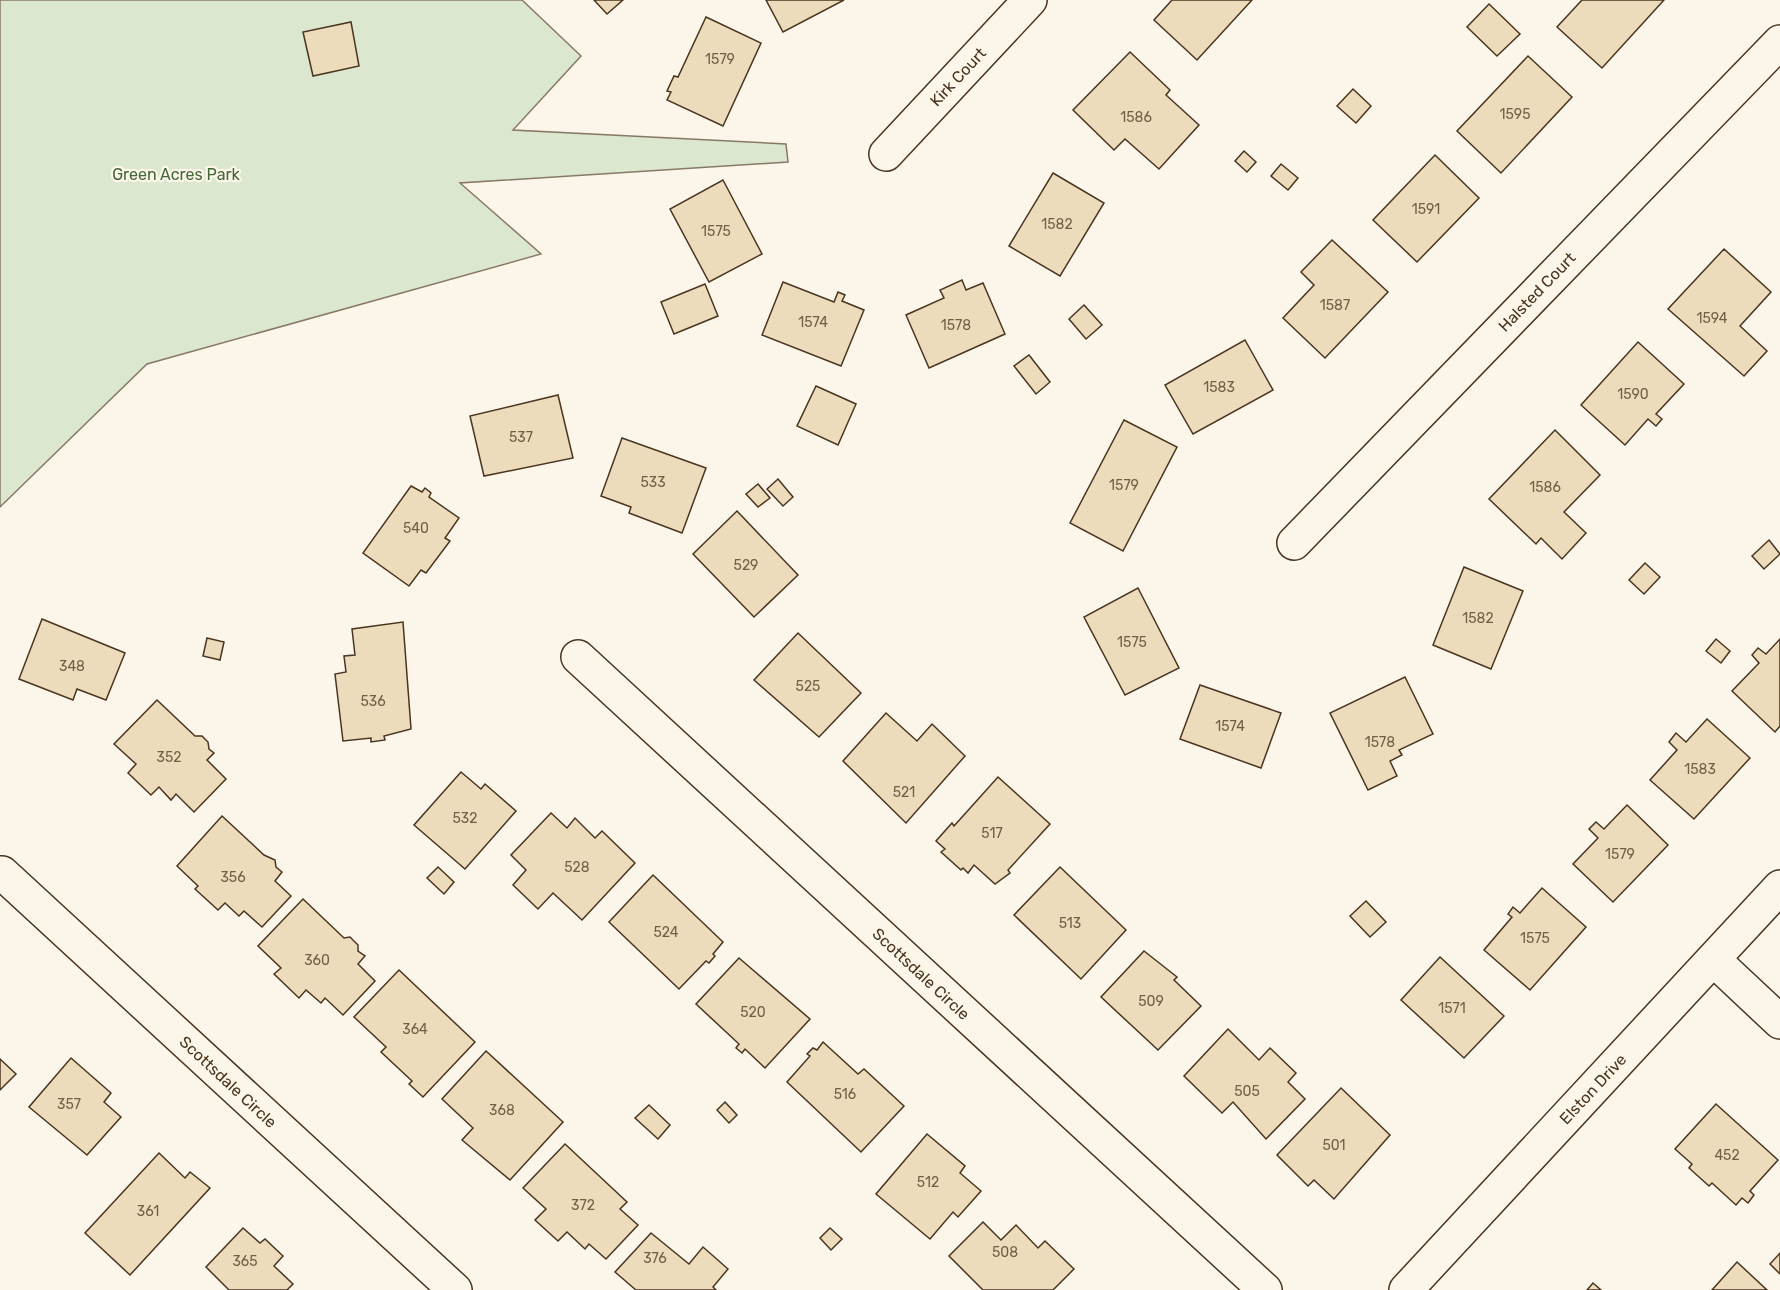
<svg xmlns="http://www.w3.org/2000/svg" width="1780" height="1290" font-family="Rubik,sans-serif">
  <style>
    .green { fill: #dce7d0; stroke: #887966; stroke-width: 1.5 }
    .building { fill: #ecdcbc; stroke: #4a3520; stroke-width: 1.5 }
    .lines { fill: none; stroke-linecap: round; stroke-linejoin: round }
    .minor-casing { stroke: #4a3520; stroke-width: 36 }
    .minor { stroke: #fbf6e9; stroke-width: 33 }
    .labels { text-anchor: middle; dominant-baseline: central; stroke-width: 4.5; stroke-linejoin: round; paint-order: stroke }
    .number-label { font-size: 14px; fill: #725f47 }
    .street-label { font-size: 16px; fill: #4a3520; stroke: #fbf6e9 }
    .park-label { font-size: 16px; fill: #436837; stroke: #fbf6e9 }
  </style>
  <rect width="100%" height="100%" fill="#fbf6e9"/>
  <path class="green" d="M0,0h522l59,56 -68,74 273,14 2,18 -328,21 81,71 -394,110 -147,143z"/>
  <g class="building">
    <path d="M594,0h29l-16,14z"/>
    <path d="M766,0h78l-61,32z"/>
    <path d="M1172,0h80l-55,60 -43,-40z"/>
    <path d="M1582,0h82l-62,68 -45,-41z"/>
    <path d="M1489,4l31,30 -23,22 -30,-29z"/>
    <path d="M706,17l55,26 -38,83 -56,-26 4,-8 -4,-1 7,-15 4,1z"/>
    <path d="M351,22l8,44 -46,10 -10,-44z"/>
    <path d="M1130,52l40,38 -4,5 33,30 -40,44 -34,-30 -11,11 -41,-40z"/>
    <path d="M1528,56l44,41 -71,76 -44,-42z"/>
    <path d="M1353,89l18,17 -15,17 -19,-17z"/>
    <path d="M1244,151l12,11 -9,10 -12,-11z"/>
    <path d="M1435,155l44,43 -62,64 -44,-42z"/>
    <path d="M1281,164l17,14 -10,12 -17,-14z"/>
    <path d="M1053,173l51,30 -44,73 -51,-30z"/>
    <path d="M723,180l39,74 -53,28 -39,-73z"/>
    <path d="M1332,240l56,52 -63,66 -42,-40 31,-33 -13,-13z"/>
    <path d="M1724,249l47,43 -31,34 27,25 -23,25 -76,-67z"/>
    <path d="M962,280l4,10 17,-7 22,51 -76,34 -23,-53 38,-17 -4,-8z"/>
    <path d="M783,282l51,20 4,-10 7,3 -3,6 22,9 -23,56 -79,-31z"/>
    <path d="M705,284l13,32 -44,18 -13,-32z"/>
    <path d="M1084,305l18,20 -16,14 -17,-20z"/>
    <path d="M1245,340l28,50 -80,44 -28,-49z"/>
    <path d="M1638,342l46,42 -28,30 6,5 -6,7 -8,-7 -23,26 -44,-40z"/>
    <path d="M1029,355l21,27 -14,12 -22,-28z"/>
    <path d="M816,386l40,18 -18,41 -41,-19z"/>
    <path d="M558,395l15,63 -89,18 -14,-60z"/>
    <path d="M1124,420l53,27 -54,104 -53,-28z"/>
    <path d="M1555,430l45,45 -36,37 22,21 -24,26 -21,-21 -5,6 -47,-45z"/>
    <path d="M622,438l84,30 -24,65 -53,-20 2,-6 -30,-11z"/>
    <path d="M778,479l15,18 -10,9 -16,-17z"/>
    <path d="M758,484l12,14 -12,9 -12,-13z"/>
    <path d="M411,486l11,6 3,-4 6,5 -2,4 30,21 -14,20 5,3 -24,32 -5,-3 -12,16 -46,-33z"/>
    <path d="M737,511l61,64 -44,42 -61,-63z"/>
    <path d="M1769,540l11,14 -16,15 -12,-13z"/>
    <path d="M1645,563l15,14 -16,17 -15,-14z"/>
    <path d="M1464,567l59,24 -32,78 -58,-24z"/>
    <path d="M1138,588l41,80 -54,27 -41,-78z"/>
    <path d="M42,619l83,34 -19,47 -29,-11 -4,11 -54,-21z"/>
    <path d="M403,622l8,107 -27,7 1,4 -14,2v-4l-28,3 -8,-67 11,-2 -2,-16 11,-1 -3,-26z"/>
    <path d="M798,633l63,60 -42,44 -65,-57z"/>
    <path d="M207,638l17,4 -4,18 -17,-4z"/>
    <path d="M1716,639l14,12 -9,12 -15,-12z"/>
    <path d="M1780,639v87l-5,6 -43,-41 27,-28 -7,-8 6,-7 8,6z"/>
    <path d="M1405,677l28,57 -34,16 3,5 -12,6 7,15 -29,14 -38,-77z"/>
    <path d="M1200,685l81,28 -20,55 -81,-29z"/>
    <path d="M157,700l38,36h7l6,6 1,7 5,4 -7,7 19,19 -32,33 -18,-18 -5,6 -12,-13 -8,8 -23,-22 8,-9 -22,-20z"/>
    <path d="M886,713l31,28 15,-17 33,32 -59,67 -63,-62z"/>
    <path d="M1707,719l43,39 -56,61 -44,-39 27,-30 -8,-8 7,-9 10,9z"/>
    <path d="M461,772l20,17 4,-5 31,27 -51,58 -51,-44z"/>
    <path d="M998,777l52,47 -42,46 2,3 -15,11 -21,-19 -6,8 -5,-5 -2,2 -20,-18 4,-3 -9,-8 16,-18 2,3z"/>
    <path d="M1627,805l41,40 -55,57 -40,-38 25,-26 -9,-9 7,-7 8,7z"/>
    <path d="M551,813l16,15 8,-10 20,20 7,-7 33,32 -53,57 -29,-27 -15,16 -25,-24 13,-15 -15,-15z"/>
    <path d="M222,816l42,39 11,5 1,7 6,5 -7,9 16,15 -29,31 -18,-16 -5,5 -14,-13 -7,7 -23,-21 3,-3 -21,-20z"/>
    <path d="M438,867l16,15 -10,12 -17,-16z"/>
    <path d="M1060,867l66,63 -45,49 -67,-64z"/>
    <path d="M653,875l70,67 -10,12 2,2 -6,7 -3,-2 -27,28 -70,-67z"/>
    <path d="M1542,888l44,39 -56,63 -46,-40 28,-33 -4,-3 5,-7 7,6z"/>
    <path d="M303,899l41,39 6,-1 8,8v6l7,5 -7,8 17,17 -32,34 -18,-17 -4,5 -15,-13 -7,8 -25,-24 7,-6 -23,-22z"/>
    <path d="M1366,901l20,21 -16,15 -20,-21z"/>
    <path d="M1144,951l33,26 -3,3 27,26 -43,44 -57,-53z"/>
    <path d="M1440,957l64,59 -40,42 -63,-58z"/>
    <path d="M739,958l71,61 -45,49 -20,-19 -3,4 -6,-5 3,-4 -43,-40z"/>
    <path d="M399,970l76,72 -52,55 -14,-13 3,-3 -31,-29 5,-5 -32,-30z"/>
    <path d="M1228,1029l31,31 11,-12 26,25 -8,9 17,17 -39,40 -33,-37 -11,11 -38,-37z"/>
    <path d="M823,1042l35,32 6,-5 40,37 -43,46 -74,-70 23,-26 -3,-2 6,-6 4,2z"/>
    <path d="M486,1051l77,71 -53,58 -48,-40 11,-12 -31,-29z"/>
    <path d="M71,1058l40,35 -7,9 17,15 -34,38 -58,-48z"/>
    <path d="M0,1059l16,15 -16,16z"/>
    <path d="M1341,1088l49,47 -56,64 -20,-19 -6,6 -31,-31z"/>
    <path d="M725,1102l12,13 -8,8 -12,-13z"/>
    <path d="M1716,1104l62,56 -28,31 4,4 -6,8 -6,-5 -6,7 -24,-22 -3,3 -20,-18 3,-4 -17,-15z"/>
    <path d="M649,1105l21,20 -12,14 -23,-21z"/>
    <path d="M927,1134l38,32 -5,7 21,18 -23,26 -5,-5 -23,27 -54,-45z"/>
    <path d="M565,1144l62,58 -7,7 18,16 -32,34 -17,-15 -4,5 -18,-17 -9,9 -23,-21 11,-11 -23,-21z"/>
    <path d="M159,1153l26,25 5,-6 20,16 -80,87 -45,-42z"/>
    <path d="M983,1222l18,18 15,-15 22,23 7,-7 29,28 -21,21h-70l-34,-34z"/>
    <path d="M243,1228l17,15 5,-4 18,17 -9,10 19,18 -6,6h-58l-23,-23z"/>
    <path d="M830,1228l12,11 -11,11 -11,-12z"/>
    <path d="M651,1233l38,31 14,-17 25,22 -15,18 3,3h-80l-21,-18z"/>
    <path d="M1780,1253v21l-10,-10z"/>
    <path d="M1737,1262l30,28h-55z"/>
    <path d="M1593,1283l8,7h-14z"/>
  </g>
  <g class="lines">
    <defs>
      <g id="minor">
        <path d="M886,154l144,-154"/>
        <path d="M1294,543l486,-501"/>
        <path d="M578,657l687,633"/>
        <path d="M2,873l453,417"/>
        <path d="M1714,960l66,62"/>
        <path d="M1406,1290l374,-403"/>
      </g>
    </defs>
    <use href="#minor" class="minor-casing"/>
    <use href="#minor" class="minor"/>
  </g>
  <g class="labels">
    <g class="number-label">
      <text x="720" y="59">1579</text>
      <text x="1515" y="114">1595</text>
      <text x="1136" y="117">1586</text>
      <text x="1426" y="209">1591</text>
      <text x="1057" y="224">1582</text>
      <text x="716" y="231">1575</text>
      <text x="1335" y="305">1587</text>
      <text x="1712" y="318">1594</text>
      <text x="813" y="322">1574</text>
      <text x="956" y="325">1578</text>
      <text x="1219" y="387">1583</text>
      <text x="1633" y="394">1590</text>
      <text x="521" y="437">537</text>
      <text x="653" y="482">533</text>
      <text x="1124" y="485">1579</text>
      <text x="1545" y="487">1586</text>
      <text x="416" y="528">540</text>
      <text x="746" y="565">529</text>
      <text x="1478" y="618">1582</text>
      <text x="1132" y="642">1575</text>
      <text x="72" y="666">348</text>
      <text x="808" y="686">525</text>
      <text x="373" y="701">536</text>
      <text x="1230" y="726">1574</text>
      <text x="1380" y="742">1578</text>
      <text x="169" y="757">352</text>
      <text x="1700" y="769">1583</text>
      <text x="904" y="792">521</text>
      <text x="465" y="818">532</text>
      <text x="992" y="833">517</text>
      <text x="1620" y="854">1579</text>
      <text x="577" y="867">528</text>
      <text x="233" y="877">356</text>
      <text x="1070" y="923">513</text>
      <text x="666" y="932">524</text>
      <text x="1535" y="938">1575</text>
      <text x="317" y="960">360</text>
      <text x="1151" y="1001">509</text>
      <text x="1452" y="1008">1571</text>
      <text x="753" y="1012">520</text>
      <text x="415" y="1029">364</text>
      <text x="1247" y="1091">505</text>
      <text x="845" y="1094">516</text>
      <text x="69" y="1104">357</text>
      <text x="502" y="1110">368</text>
      <text x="1334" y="1145">501</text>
      <text x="1727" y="1155">452</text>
      <text x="928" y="1182">512</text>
      <text x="583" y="1205">372</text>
      <text x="148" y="1211">361</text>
      <text x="1005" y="1252">508</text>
      <text x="655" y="1258">376</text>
      <text x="245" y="1261">365</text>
    </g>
    <g class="street-label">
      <text transform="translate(958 77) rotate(-47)">Kirk Court</text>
      <text transform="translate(1537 292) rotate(-46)">Halsted Court</text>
      <text transform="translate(921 974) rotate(43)">Scottsdale Circle</text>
      <text transform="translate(228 1082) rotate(43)">Scottsdale Circle</text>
      <text transform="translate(1593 1089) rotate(-47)">Elston Drive</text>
    </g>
    <g class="park-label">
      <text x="176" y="174">Green Acres Park</text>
    </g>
  </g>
</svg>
